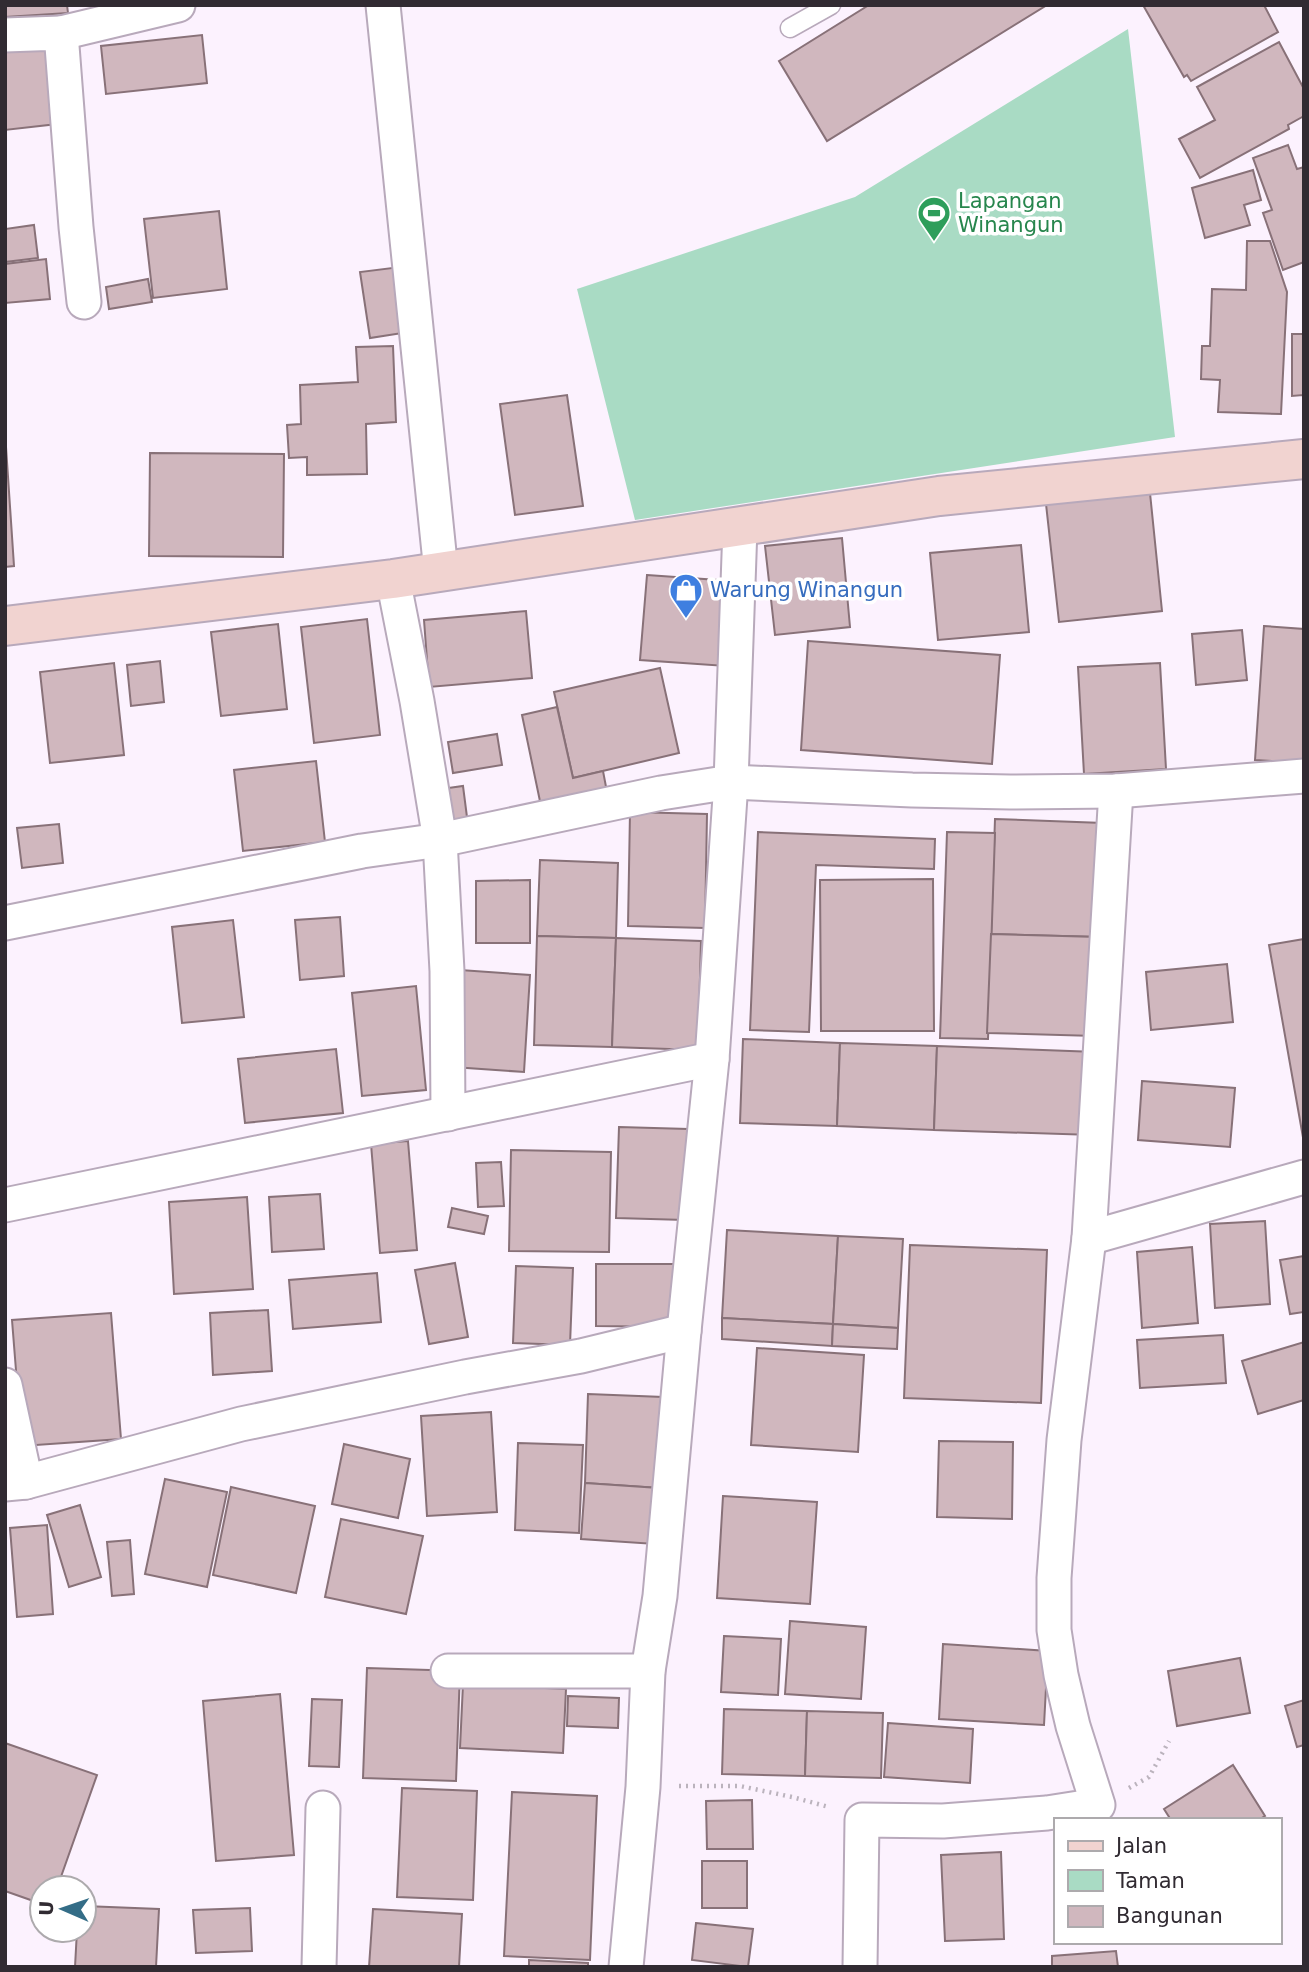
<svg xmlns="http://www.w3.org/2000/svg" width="1309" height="1972" font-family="'DejaVu Sans',sans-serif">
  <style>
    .green { fill: #a9dbc4 }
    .building { fill: #d0b7be; stroke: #887178; stroke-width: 2 }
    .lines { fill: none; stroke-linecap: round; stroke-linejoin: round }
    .lane-casing { stroke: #b8a9bb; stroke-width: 21 }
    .street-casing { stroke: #b8a9bb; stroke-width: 37 }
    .secondary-casing { stroke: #b8a9bb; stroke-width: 42 }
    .path { stroke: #bbb3bd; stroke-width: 4.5; stroke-dasharray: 2 5; stroke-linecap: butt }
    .lane { stroke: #fff; stroke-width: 18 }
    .street { stroke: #fff; stroke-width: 33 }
    .secondary { stroke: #f1d3d0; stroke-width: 38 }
    .labels { text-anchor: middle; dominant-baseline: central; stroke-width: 7; stroke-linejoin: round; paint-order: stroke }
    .leisure-label { font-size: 21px; fill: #27864d; stroke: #fff; text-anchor: start }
    .shop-label { font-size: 21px; fill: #366cbe; stroke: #fff; text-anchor: start }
  </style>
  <rect width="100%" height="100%" fill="#fcf2fe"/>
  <path class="green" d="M1128,29l47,408 -540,83 -58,-231 278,-92z"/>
  <g class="building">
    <path d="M5,5h62l1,8 -63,4z"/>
    <path d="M869,5h178l-220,136 -48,-80z"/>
    <path d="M1143,5h121l14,27 -87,49 -4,-6 -3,2z"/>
    <path d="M202,35l5,48 -101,11 -5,-48z"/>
    <path d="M1279,42l25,47v27l-16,9 1,4 -89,49 -21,-39 36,-19 -18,-33z"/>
    <path d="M49,45l8,79 -52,6v-80z"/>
    <path d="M1288,145l9,24 7,-2v95l-21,8 -20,-57 9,-3 -19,-52z"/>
    <path d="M1253,170l8,30 -17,5 6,20 -45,13 -13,-50z"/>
    <path d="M219,211l8,78 -74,9 -9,-79z"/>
    <path d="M34,225l4,33 -33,4v-33z"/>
    <path d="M1247,241h23l17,51 -6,122 -63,-2 2,-32 -19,-1 1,-33h8l2,-57 34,1z"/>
    <path d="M46,259l4,40 -45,4v-39z"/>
    <path d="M400,267l9,65 -39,6 -10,-66z"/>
    <path d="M148,279l4,23 -43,7 -3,-22z"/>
    <path d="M1292,334h12v86l-1,-25 -11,1z"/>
    <path d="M393,346l3,76 -30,2 1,50 -60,1v-18l-18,1 -2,-33 14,-1 -1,-39 58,-3 -2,-35z"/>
    <path d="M567,395l16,111 -68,9 -15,-111z"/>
    <path d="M5,432l9,134 -9,1z"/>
    <path d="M150,453l134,1 -1,103 -134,-1z"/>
    <path d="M1150,493l12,118 -103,11 -13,-118z"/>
    <path d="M842,538l8,89 -75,8 -10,-89z"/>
    <path d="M1021,545l8,87 -91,8 -8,-87z"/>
    <path d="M647,575l85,6 -6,85 -86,-6z"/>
    <path d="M526,611l6,67 -103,9 -5,-67z"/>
    <path d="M367,619l13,116 -66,8 -13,-116z"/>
    <path d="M278,624l9,85 -66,7 -10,-84z"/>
    <path d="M1264,626l40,3v134l-49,-3z"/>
    <path d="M1242,630l5,50 -51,5 -4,-51z"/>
    <path d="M808,641l192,14 -8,109 -191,-14z"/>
    <path d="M160,661l4,41 -33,4 -4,-41z"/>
    <path d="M114,663l10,92 -74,8 -10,-91z"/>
    <path d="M1160,663l6,106 -82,5 -6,-107z"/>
    <path d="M660,668l19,85 -106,25 -19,-86z"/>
    <path d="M557,707l16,71 30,-7 4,21 -66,14 -19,-91z"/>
    <path d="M497,734l5,31 -49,8 -5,-31z"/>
    <path d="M316,761l9,81 -82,9 -9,-81z"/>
    <path d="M463,786l5,39 -21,3 -6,-39z"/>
    <path d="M630,812l77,2 -2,114 -77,-2z"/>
    <path d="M995,819l108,4 -4,114 -108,-3z"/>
    <path d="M59,824l4,39 -41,5 -5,-40z"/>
    <path d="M758,832l177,7 -1,30 -118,-4 -7,167 -59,-2z"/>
    <path d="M947,832l48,1 -7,206 -48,-1z"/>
    <path d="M540,860l78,3 -2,75 -79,-2z"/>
    <path d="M933,879l1,152h-113l-1,-151z"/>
    <path d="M530,880v63h-54v-62z"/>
    <path d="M340,917l4,59 -44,4 -5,-60z"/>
    <path d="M233,920l11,97 -62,6 -10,-96z"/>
    <path d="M991,934l108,3 -4,99 -108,-3z"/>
    <path d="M537,936l79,2 -4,109 -78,-2z"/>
    <path d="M616,938l85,3 -3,109 -86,-3z"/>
    <path d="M1304,939v204l-35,-198z"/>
    <path d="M1227,964l6,58 -82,8 -5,-58z"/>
    <path d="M460,970l70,5 -6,97 -71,-5z"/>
    <path d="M416,986l10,104 -64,6 -10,-103z"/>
    <path d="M743,1039l97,4 -3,83 -97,-3z"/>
    <path d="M840,1043l97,3 -3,84 -97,-4z"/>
    <path d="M937,1046l159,6 -3,83 -159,-5z"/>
    <path d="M336,1049l7,64 -98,10 -7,-64z"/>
    <path d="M1142,1081l93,7 -5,59 -92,-7z"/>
    <path d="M619,1127l69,2 -3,91 -69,-2z"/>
    <path d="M408,1141l9,109 -37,3 -9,-109z"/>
    <path d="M511,1150l100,2 -2,100 -100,-1z"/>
    <path d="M501,1162l3,44 -26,1 -2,-44z"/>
    <path d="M320,1194l4,55 -52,3 -3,-55z"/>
    <path d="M247,1197l6,92 -79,5 -5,-92z"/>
    <path d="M452,1208l36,8 -4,18 -36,-7z"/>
    <path d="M1265,1221l5,83 -55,4 -5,-84z"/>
    <path d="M727,1230l111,6 -5,88 -111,-6z"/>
    <path d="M838,1236l65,3 -5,89 -65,-4z"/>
    <path d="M910,1245l137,5 -6,153 -137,-5z"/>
    <path d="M1192,1247l6,76 -56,5 -5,-76z"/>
    <path d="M1304,1256v56l-14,2 -10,-54z"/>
    <path d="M455,1263l13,74 -39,7 -14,-74z"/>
    <path d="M596,1264h82l-1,63 -81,-1z"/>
    <path d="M516,1266l57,2 -3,77 -57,-2z"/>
    <path d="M377,1273l4,49 -88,7 -4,-49z"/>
    <path d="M268,1310l4,61 -59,4 -3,-62z"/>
    <path d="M111,1313l10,126 -99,7 -10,-126z"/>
    <path d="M722,1318l111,6 -1,22 -110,-7z"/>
    <path d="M833,1324l65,4 -1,21 -65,-3z"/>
    <path d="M1223,1335l3,48 -86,5 -3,-48z"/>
    <path d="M1304,1342v58l-46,14 -16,-53z"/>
    <path d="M757,1348l107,7 -6,97 -107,-7z"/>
    <path d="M588,1394l75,3 -4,91 -74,-5z"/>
    <path d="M491,1412l6,100 -70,4 -6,-100z"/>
    <path d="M939,1441l74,1 -1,77 -75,-2z"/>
    <path d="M518,1443l65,2 -4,88 -64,-3z"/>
    <path d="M344,1444l66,15 -12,59 -66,-14z"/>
    <path d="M165,1479l62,13 -20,95 -62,-13z"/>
    <path d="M585,1483l74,5 -4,56 -74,-5z"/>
    <path d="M231,1487l84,19 -19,87 -83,-18z"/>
    <path d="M723,1496l94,6 -7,102 -93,-6z"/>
    <path d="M80,1505l21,72 -32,10 -22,-72z"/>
    <path d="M341,1519l82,17 -17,78 -81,-17z"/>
    <path d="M47,1525l6,89 -36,3 -7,-89z"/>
    <path d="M130,1540l4,54 -22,2 -5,-54z"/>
    <path d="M790,1621l76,6 -5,72 -76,-5z"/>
    <path d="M724,1636l57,3 -3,56 -57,-3z"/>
    <path d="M943,1644l105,7 -4,74 -105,-6z"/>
    <path d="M1240,1658l10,55 -73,13 -9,-55z"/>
    <path d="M367,1668l93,3 -4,110 -93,-3z"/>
    <path d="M463,1684l103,5 -3,64 -103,-5z"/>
    <path d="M280,1694l14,161 -78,6 -13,-160z"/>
    <path d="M568,1696l51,2 -1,30 -51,-2z"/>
    <path d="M312,1699l30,1 -3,67 -30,-1z"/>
    <path d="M1304,1700v45l-7,2 -12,-41z"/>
    <path d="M724,1709l83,2 -2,65 -83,-2z"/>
    <path d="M807,1711l76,2 -2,65 -76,-2z"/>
    <path d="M888,1723l85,6 -3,54 -86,-6z"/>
    <path d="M5,1743l92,32 -40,113h-15v16l-37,-13z"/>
    <path d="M1233,1765l32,51 -7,4h-87l-7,-11z"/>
    <path d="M402,1788l75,3 -4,109 -76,-3z"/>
    <path d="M512,1792l85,4 -7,164 -86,-4z"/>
    <path d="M752,1800l1,49h-46l-1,-48z"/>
    <path d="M1001,1852l3,87 -59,2 -4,-86z"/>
    <rect x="702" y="1861" width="45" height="47"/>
    <path d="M84,1906l75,3 -3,58h-81l2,-37h7z"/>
    <path d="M250,1908l2,43 -56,2 -3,-43z"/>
    <path d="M373,1909l89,5 -3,53h-90z"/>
    <path d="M696,1923l57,6 -5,38 -56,-7z"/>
    <path d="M1116,1951l2,16h-66v-11z"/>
    <path d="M529,1960l59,3v4h-59z"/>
  </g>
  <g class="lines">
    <defs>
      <path id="lane" d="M790,28l41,-23"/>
      <g id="street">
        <path d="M383,5l58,567"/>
        <path d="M61,33l117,-28"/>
        <path d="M5,35l56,-2 15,194 8,75"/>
        <path d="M393,579l24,122 23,139 7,131 1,143"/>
        <path d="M5,923l357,-72 78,-11 221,-47 70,-11 181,8 98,2 106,-1 188,-15"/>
        <path d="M5,1205l707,-146"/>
        <path d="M1089,1238l215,-61"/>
        <path d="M5,1385l21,97"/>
        <path d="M5,1484l21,-2 215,-58 224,-47 116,-21 103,-25"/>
        <path d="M448,1671h200"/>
        <path d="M319,1967l4,-159"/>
        <path d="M626,1967l17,-180 5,-116 12,-75 24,-265 28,-272 19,-277 9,-255"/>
        <path d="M860,1967l2,-147 81,1 104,-8 51,-8 -25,-79 -12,-51 -7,-45v-52l10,-138 25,-202 27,-447"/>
      </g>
      <path id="secondary" d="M5,626l388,-47 546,-83 365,-37"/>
    </defs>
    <use href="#lane" class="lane-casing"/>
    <use href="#street" class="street-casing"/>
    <use href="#secondary" class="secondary-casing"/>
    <g class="path">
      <path d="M679,1786h61l52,11 37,10"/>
      <path d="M1129,1788l20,-11 20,-36"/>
    </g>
    <use href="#lane" class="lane"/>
    <use href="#street" class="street"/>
    <use href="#secondary" class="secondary"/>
  </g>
  <defs>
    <symbol id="stadium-pin" viewBox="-11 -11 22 30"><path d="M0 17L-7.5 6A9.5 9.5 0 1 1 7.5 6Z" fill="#2e9e5b" stroke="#fff"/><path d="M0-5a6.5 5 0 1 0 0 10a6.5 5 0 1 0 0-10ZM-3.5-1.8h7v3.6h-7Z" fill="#fff"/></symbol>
    <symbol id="shop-pin" viewBox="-11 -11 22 30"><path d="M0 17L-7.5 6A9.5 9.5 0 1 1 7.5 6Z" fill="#3f7fe0" stroke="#fff"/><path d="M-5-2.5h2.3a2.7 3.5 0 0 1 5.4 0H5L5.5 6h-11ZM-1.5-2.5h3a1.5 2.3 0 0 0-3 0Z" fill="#fff"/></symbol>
  </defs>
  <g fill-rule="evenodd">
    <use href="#stadium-pin" x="915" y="194" width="38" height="52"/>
    <use href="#shop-pin" x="667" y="571" width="38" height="52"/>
  </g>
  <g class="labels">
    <g class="leisure-label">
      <text x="958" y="201">Lapangan<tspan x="958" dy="24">Winangun</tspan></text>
    </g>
    <g class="shop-label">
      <text x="710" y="590">Warung Winangun</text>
    </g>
  </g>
  <rect width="1309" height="1972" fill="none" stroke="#312b32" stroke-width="14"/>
  <rect x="1054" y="1818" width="228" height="126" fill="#ffffff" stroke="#adaaad" stroke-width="2"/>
  <rect x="1068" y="1841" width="35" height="10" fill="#f1d3d0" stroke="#adaaad" stroke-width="2"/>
  <text x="1116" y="1853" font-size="21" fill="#312b32">Jalan</text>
  <rect x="1068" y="1870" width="35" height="21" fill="#a9dbc4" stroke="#adaaad" stroke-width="2"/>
  <text x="1116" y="1888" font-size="21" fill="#312b32">Taman</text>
  <rect x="1068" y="1906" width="35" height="21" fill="#d0b7be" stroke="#adaaad" stroke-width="2"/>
  <text x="1116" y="1923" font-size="21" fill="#312b32">Bangunan</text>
  <g transform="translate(63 1909) rotate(272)"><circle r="33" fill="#ffffff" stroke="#adaaad" stroke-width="2"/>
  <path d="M0-5L12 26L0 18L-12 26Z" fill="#346d87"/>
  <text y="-10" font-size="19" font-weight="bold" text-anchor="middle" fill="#312b32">U</text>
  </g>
</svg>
